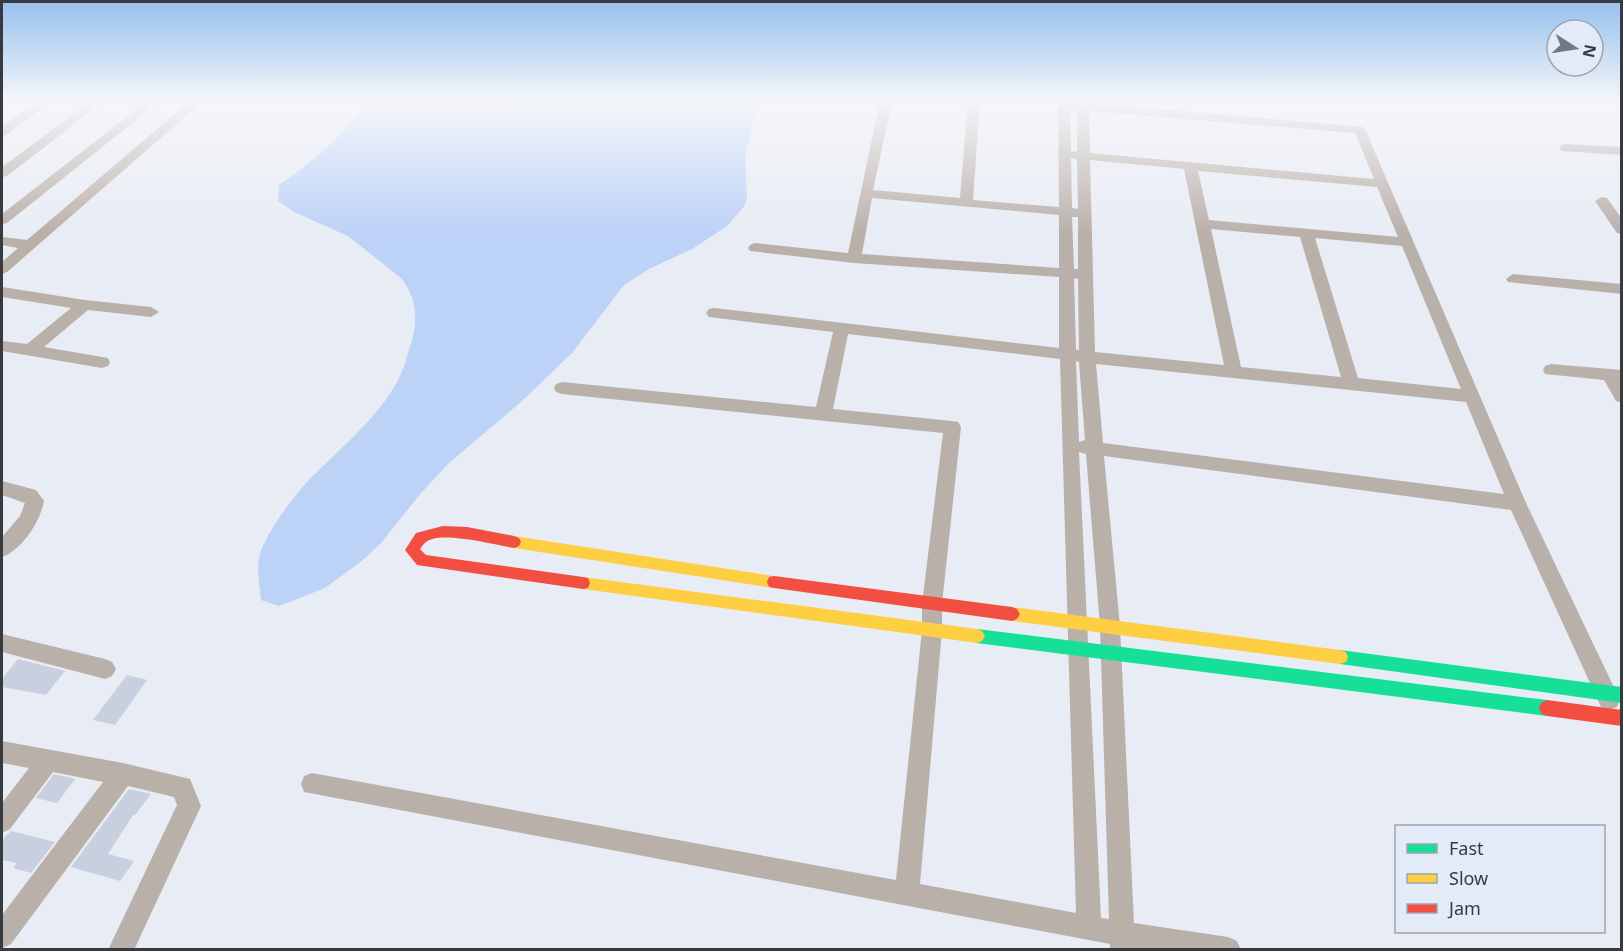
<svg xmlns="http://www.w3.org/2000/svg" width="1623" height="951" font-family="'Noto Sans',sans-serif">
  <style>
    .water { fill: #bcd2f7 }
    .building { fill: #c8d0e0 }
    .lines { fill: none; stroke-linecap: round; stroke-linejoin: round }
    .street { fill: #bab0aa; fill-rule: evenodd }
    .fast { fill: #16e098; fill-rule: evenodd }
    .slow { fill: #ffcf43; fill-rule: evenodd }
    .jam { fill: #f24e42; fill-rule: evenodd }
  </style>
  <rect width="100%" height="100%" fill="#e8ecf4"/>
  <path class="water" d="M364,101h395l-14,54 2,44 -4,9 -16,18 -35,23 -43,20 -25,16 -52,68 -50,48 -74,63 -27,29 -40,50 -18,17 -38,28 -46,18 -18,-6c-2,-18 -6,-38 2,-54 10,-22 28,-46 44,-64 29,-30 76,-68 93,-106 4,-8 6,-17 9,-26 9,-27 10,-49 -8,-72l-53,-42 -54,-24 -16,-11 1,-16c29,-21 71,-51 85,-84z"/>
  <g class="building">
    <path d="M18,659l47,12 -19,24 -44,-8v-8z"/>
    <path d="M127,675l20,5 -32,45 -22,-5z"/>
    <path d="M54,774l21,5 -18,24 -21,-5z"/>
    <path d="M129,789l22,5 -16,21h-2l-25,39 26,7 -14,20 -49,-14z"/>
    <path d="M11,831l44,11 -24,31 -18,-5 4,-5 -15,-3v-20z"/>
  </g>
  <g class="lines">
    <g class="street">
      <path d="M38,101h14l-46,34 -4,1v-9z"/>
      <path d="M91,101h13l-97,75 -5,1v-10z"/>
      <path d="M147,101h13l-153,122 -5,1v-10z"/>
      <path d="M190,101h13l-196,171 -5,2v-12l16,-14 -16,-3v-8l25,3z"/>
      <path d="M880,101h12l-19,89 87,8 8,-97h12l-7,99 86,7 -1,-106h31v2l275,24 162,376 94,197 -3,7 -8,3 -8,-3 -90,-197 -407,-54 16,170 14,297 94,14 9,4 4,9h-131v-6l-806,-152 -3,-8 3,-8 8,-3 584,107 26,-250v-26l21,-171 -381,-39 -6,-2 -2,-4 2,-4 6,-2 254,25 17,-75 -124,-15 -3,-4 3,-4 5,-1 345,40v-71l-205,-14 -104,-12 -2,-3 2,-3 5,-2 93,10zM1070,109l7,1v41l-6,1zM1089,111l266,22 19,46 -284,-26zM1071,158l6,1 1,50 -6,-1zM1090,160l94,9 40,196 -129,-13zM1198,171l179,16 21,50 -189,-17zM872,198l187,17v53l-197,-14zM1072,217h6v52h-4zM1211,229l89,8 41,140 -100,-10zM1315,238l87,8 59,143 -103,-11zM1074,278l4,1 1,71h-3zM848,334l212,25 16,554 -156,-29 22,-254v-26l19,-177 -3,-5 -6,-1 -119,-12zM1076,361l3,1 6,78 -6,2zM1096,364l370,38 38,92 -401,-51zM1079,452l7,2 14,172 9,293 -8,-1z"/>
      <path d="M1566,144l56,3v8l-61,-4 -1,-3 1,-3z"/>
      <path d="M1602,197l5,1 15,21v15l-5,-1 -22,-32z"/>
      <path d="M1513,274l109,10v10l-114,-12 -2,-3z"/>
      <path d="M2,287l83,13 66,7 8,5 -8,5 -63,-7 -44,37 64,11 2,4 -2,4 -6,2 -100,-17v-10l25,3 44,-36 -69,-11z"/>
      <path d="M1551,364l71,6v33l-6,-2 -12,-21 -59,-6 -2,-4 2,-4z"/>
      <path d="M2,481l34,9 8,11c-4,21 -22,49 -42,56v-20l18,-21 5,-13 -23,-8z"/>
      <path d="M2,634l103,25 7,3 4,7 -4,7 -7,3 -103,-27z"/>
      <path d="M2,741l121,22 67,16 11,27 -67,144h-26l69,-145 -3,-8 -46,-11 -117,158 -9,4v-33l101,-133 -50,-10 -43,57 -8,4v-30l27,-35 -27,-5z"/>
    </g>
    <g class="fast">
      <path d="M977,629l570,71 6,3 2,5 -2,5 -6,3 -570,-73 -5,-2 -3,-5 3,-5z"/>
      <path d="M1340,650l282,37v16l-282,-39 -6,-2 -2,-5 2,-5z"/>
    </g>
    <g class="slow">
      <path d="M514,536l260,40 5,1 2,5 -2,5 -5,1 -260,-40 -5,-2 -2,-4 2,-4z"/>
      <path d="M583,577l394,52 5,2 3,5 -3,5 -5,2 -394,-54 -5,-1 -2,-5 2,-5z"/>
      <path d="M1012,607l328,43 6,2 2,5 -2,5 -6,2 -328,-43 -5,-2 -3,-5 3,-5z"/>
    </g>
    <g class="jam">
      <path d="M443,526l24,1 47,9 5,2 2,4 -2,4 -5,2c-18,-3 -74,-18 -88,-6 -3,2 -4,5 -6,7l6,6 157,22 5,1 2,5 -2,5 -5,1 -166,-24 -12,-15 11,-17z"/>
      <path d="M774,576l238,31 5,2 3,5 -3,5 -5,2 -238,-33 -5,-1 -2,-5 2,-5z"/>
      <path d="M1547,700l75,10v16l-75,-10 -6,-3 -2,-5 2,-5z"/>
    </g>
  </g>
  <linearGradient id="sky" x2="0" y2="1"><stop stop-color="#96c0ee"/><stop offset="0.43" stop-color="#f5f6fa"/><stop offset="1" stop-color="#f5f6fa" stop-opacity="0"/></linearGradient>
  <rect width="1623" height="234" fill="url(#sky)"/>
  <rect width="1623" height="951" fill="none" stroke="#373a3f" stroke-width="6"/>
  <rect x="1395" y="825" width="210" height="108" fill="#e3ebf9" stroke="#9ea4af" stroke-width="1.5"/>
  <rect x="1407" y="844" width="30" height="9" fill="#16e098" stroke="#9ea4af" stroke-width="1.5"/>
  <text x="1449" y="855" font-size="18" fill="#373a3f">Fast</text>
  <rect x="1407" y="874" width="30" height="9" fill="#ffcf43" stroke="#9ea4af" stroke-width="1.5"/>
  <text x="1449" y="885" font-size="18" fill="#373a3f">Slow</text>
  <rect x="1407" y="904" width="30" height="9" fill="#f24e42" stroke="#9ea4af" stroke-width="1.5"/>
  <text x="1449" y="915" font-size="18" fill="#373a3f">Jam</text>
  <g transform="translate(1575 48) rotate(102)"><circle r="28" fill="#e3ebf9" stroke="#9ea4af" stroke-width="1.5"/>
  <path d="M0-4.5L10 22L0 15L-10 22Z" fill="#75787e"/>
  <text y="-9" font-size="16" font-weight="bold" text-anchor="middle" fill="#373a3f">N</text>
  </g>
</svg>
